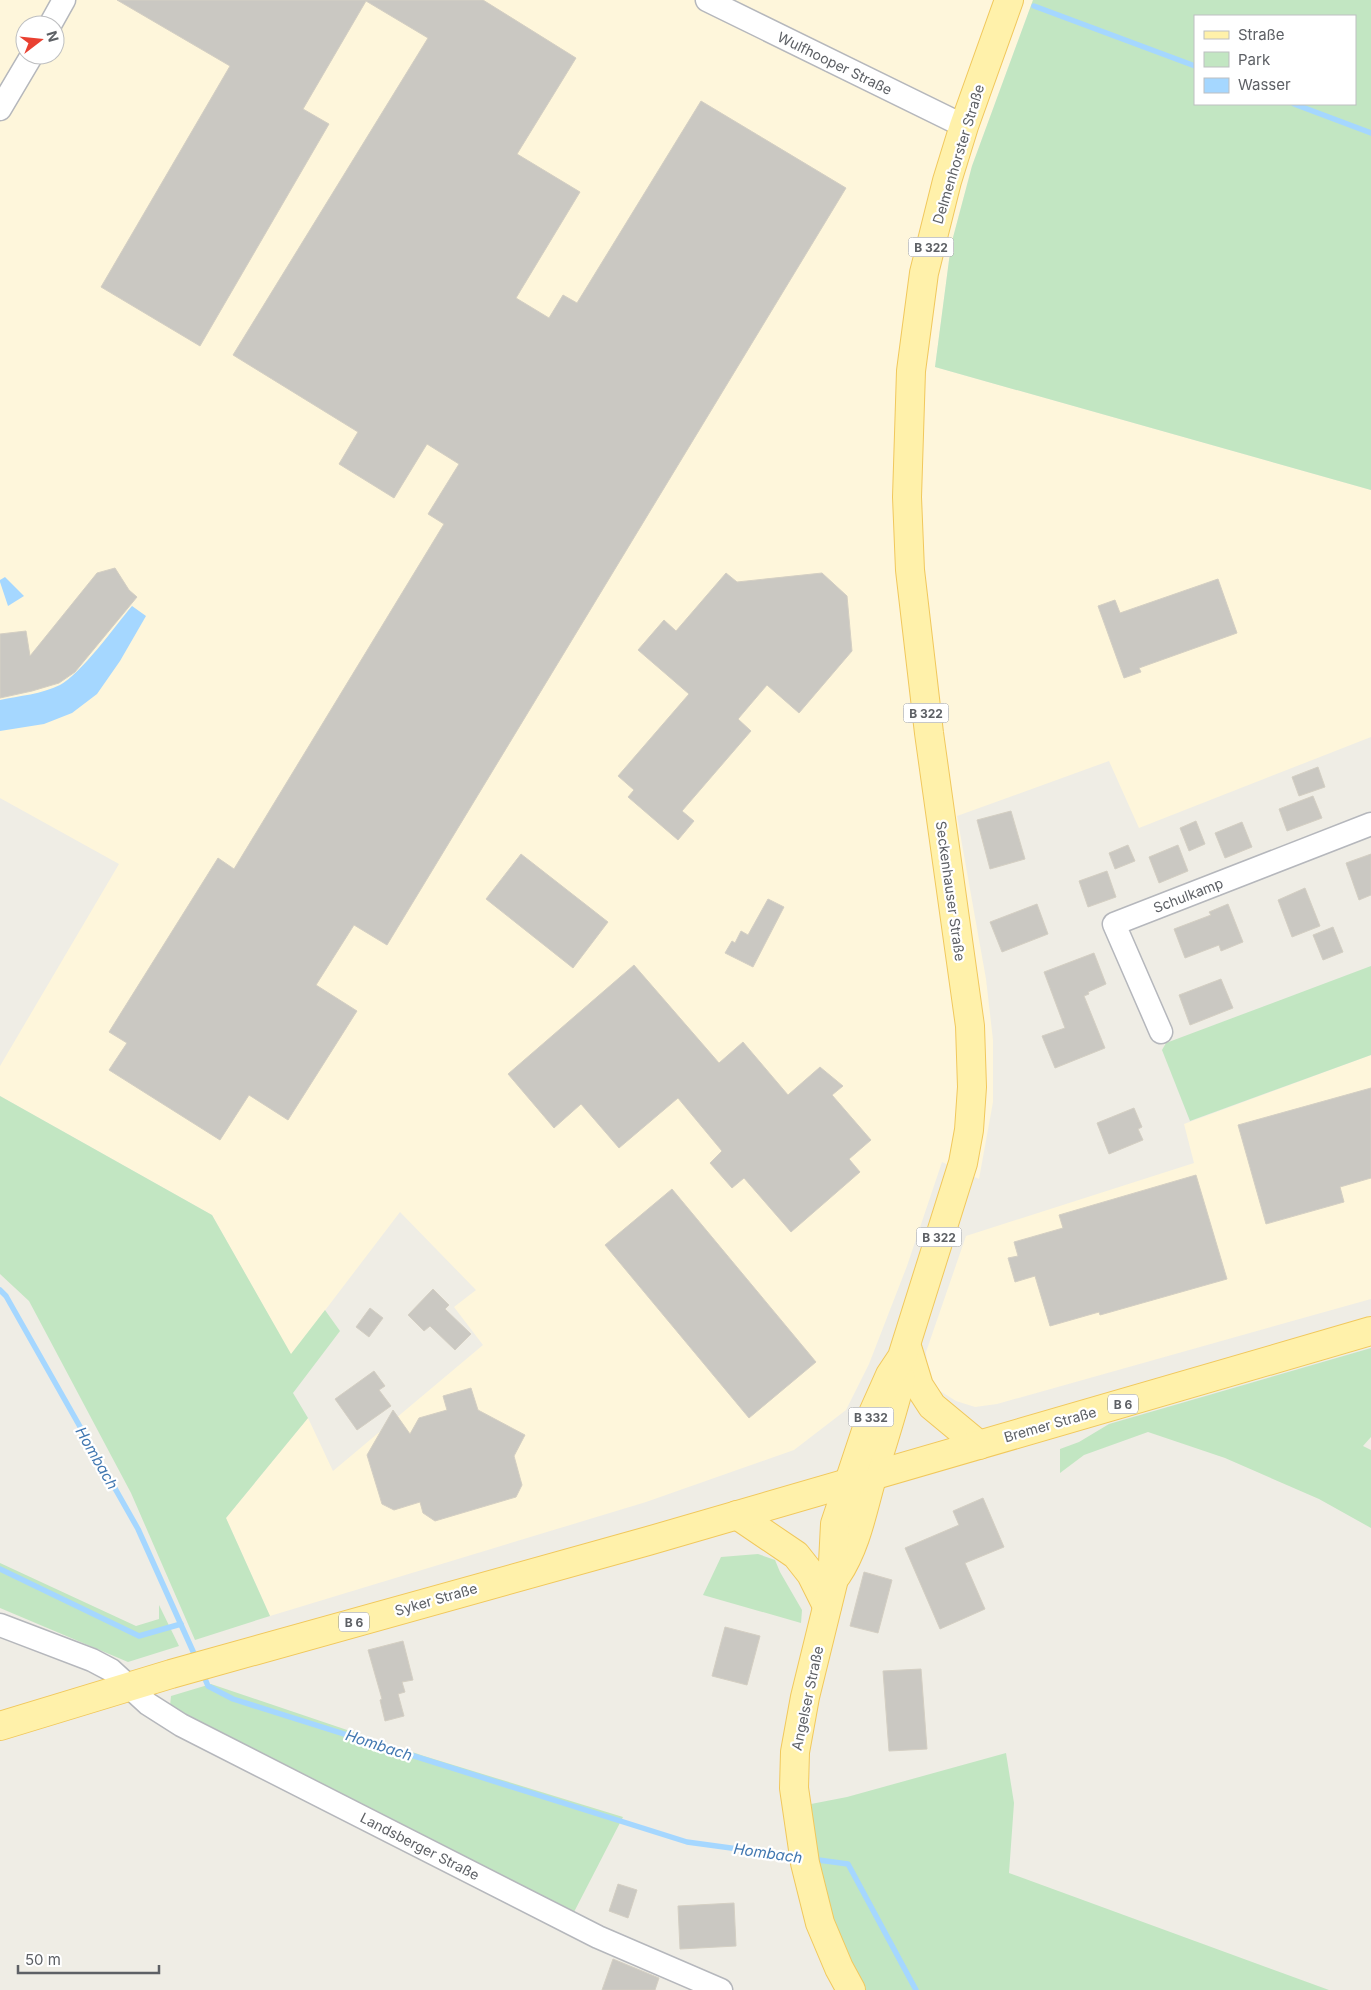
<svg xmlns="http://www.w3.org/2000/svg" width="1371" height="1990" font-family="Inter,sans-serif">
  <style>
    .commercial { fill: #fef6db; fill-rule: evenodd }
    .green { fill: #c2e6c2; fill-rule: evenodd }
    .water { fill: #a5d7ff }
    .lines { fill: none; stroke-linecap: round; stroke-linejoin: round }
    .stream { stroke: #a5d7ff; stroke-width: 5.5 }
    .building { fill: #cac8c2; stroke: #d4cfc3 }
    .minor-casing { stroke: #b5b7bc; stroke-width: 25 }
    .major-casing { stroke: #f1c85c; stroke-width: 30 }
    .minor { stroke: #fff; stroke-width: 22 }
    .major { stroke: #fff1aa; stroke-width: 28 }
    .labels { text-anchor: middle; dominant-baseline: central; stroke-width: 4.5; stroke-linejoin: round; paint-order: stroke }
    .shield { fill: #fff; stroke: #8e9093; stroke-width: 1 }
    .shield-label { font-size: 12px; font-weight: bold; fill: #5d6065 }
    .street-label { font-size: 14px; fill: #5d6065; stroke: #fff }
    .water-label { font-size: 15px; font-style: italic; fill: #4278b1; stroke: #fff }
  </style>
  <rect width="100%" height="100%" fill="#efede5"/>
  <g class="commercial">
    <path d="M0,0h1033l-61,166 -21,79 -16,122 436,123v247l-232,91 -30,-67 -152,55 29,163 7,61v62l-14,77 -37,-17 -35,104 -38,98 -23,46 -52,40 -148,52 -376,114 -44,-98 82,-100 25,53 150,-126 -29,-38 22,-17 -76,-78 -109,143 -79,-140 -212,-119v-30l119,-202 -119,-66zM25,25h30v30h-30z"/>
    <path d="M1371,1055v244l-374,105 -22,3 -19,-6 -16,-10 -12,-18 -2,-21 40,-116 228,-73 -10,-39z"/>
  </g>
  <g class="green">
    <path d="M1033,0h338v490l-436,-123 16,-122 21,-79zM1355,16v88h-160v-88z"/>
    <path d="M1371,966v89l-181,66 -28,-71 4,-7z"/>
    <path d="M0,1096l212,119 79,139 34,-44 15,21 -47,62 15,25 -82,100 44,98 -75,24 -64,-147 -102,-192 -29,-27z"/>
    <path d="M1371,1348v89l-8,9 8,4v78l-52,-29 -94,-41 -77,-26 -64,23 -24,18v-24l19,-7 30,-18z"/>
    <path d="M758,1554l17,6 5,12 22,38 -1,13 -98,-28 18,-38z"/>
    <path d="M0,1563l136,63 23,-7v-14l20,41 -51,16 -128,-54z"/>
    <path d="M211,1684l213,72 199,61 -49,95 -384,-192 -20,-14 1,-10z"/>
    <path d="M1006,1753l8,50 -5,70 320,117h-463c-22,-35 -37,-77 -46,-118 -4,-22 -6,-45 -9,-68l36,-7z"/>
  </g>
  <g class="water">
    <path d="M5,577l19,19 -16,10 -8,-24v-2z"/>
    <path d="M132,606l14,10 -26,45 -23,33 -25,19 -28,11 -44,7v-31c19,-4 42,-6 60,-15 21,-11 55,-59 72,-79z"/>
  </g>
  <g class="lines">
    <g class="stream">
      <path d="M1034,6l161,60"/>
      <path d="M1294,104l77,29"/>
      <path d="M0,1290l6,6 132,233 58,129"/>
      <path d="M0,1569l139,67 42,-12"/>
      <path d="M203,1674l5,12 25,13 454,143 110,15"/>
      <path d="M811,1859l37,5 68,126"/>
    </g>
  </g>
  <g class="building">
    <path d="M117,0h366l93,58 -59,96 63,38 -64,106 33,20 14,-23 14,8 124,-202 145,87 -459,757 -33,-20 -38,60 41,26 -69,109 -39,-25 -29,45 -111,-70 18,-27 -18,-11 109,-174 16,11 210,-345 -16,-10 31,-50 -32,-20 -33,54 -55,-34 19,-32 -125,-77 195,-317 -62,-37 -63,108 26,15 -129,222 -99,-59 129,-221z"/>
    <path d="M115,568l14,22 8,7 -62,75 -16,11 -27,8 -32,7v-64l26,-3 4,25 67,-83z"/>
    <path d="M726,573l11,9 85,-9 25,23 5,55 -53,62 -32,-28 -29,34 13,12 -69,80 12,10 -16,19 -50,-43 6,-7 -16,-14 71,-82 -51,-44 26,-30 12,11z"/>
    <path d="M1218,579l19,54 -98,35 2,4 -17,6 -26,-72 17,-6 5,13z"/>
    <path d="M1318,767l7,20 -26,9 -7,-19z"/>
    <path d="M1313,796l9,22 -35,13 -8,-22z"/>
    <path d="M1011,811l14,48 -35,10 -13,-49z"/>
    <path d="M1196,821l9,23 -16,7 -9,-23z"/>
    <path d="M1242,822l10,25 -27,11 -10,-25z"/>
    <path d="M1128,845l7,16 -20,8 -6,-16z"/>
    <path d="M1178,845l10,26 -29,12 -10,-26z"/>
    <path d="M521,854l87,68 -35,46 -87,-69z"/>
    <path d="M1371,854v41l-12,5 -13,-37z"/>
    <path d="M1107,871l9,26 -28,10 -9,-26z"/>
    <path d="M1305,888l15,38 -28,11 -14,-37z"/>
    <path d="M768,899l16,8 -31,60 -28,-14 7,-12 3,2 6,-12 7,4z"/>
    <path d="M1037,904l11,30 -46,18 -12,-30z"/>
    <path d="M1228,904l15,38 -22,9 -2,-6 -34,13 -11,-29 37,-14 -2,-3z"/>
    <path d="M1333,927l10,25 -20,8 -10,-25z"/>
    <path d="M1094,953l12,31 -18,8 1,2 -5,2 21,52 -50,20 -13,-32 23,-8 -21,-56z"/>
    <path d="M634,965l85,98 24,-21 45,53 32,-28 23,19 -11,9 39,45 -22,19 11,13 -69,60 -47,-54 -12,10 -22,-25 12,-12 -44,-53 -59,50 -38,-44 -27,24 -46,-54z"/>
    <path d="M1221,979l12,29 -43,17 -11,-30z"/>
    <path d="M1371,1088v90l-31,9 4,15 -78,22 -28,-99z"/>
    <path d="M1134,1108l8,19 -4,2 5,11 -34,14 -12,-31z"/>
    <path d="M1196,1175l31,104 -127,36 -1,-3 -49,14 -15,-50 -20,6 -7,-24 10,-2 -4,-14 49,-14 -4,-13z"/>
    <path d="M672,1189l144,173 -67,56 -144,-173z"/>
    <path d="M433,1289l16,16 -4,4 26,25 -16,16 -25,-24 -6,5 -16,-16z"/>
    <path d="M370,1308l13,10 -14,19 -13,-10z"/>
    <path d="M374,1371l11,15 -6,4 12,16 -34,24 -22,-31z"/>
    <path d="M471,1388l7,22 47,25 -11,21 8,29 -6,12 -81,24 -12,-8 -3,-11 -26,8 -12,-6 -15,-49 26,-45 17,24 9,-16 28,-8 -4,-14z"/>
    <path d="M983,1498l21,49 -39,16 20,46 -45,20 -35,-81 54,-23 -6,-14z"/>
    <path d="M864,1572l28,8 -14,53 -28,-7z"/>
    <path d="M725,1627l35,9 -13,49 -35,-9z"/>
    <path d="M403,1641l10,39 -11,2 3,10 -7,2 6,22 -19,5 -5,-21 2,-1 -14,-49z"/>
    <path d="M921,1669l6,80 -38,2 -6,-80z"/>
    <path d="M618,1884l19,6 -9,28 -19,-7z"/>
    <path d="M734,1903l2,43 -56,3 -2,-43z"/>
    <path d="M613,1959l46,19 -4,12h-53z"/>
  </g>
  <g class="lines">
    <defs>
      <g id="minor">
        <path d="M707,0l257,126"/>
        <path d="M50,25l14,-25"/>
        <path d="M0,109l32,-54"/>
        <path d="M1161,1032l-47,-108 257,-100"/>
        <path d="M0,1625l92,35 19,10 37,34 33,21 417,212 123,53"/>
      </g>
      <g id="major">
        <path d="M908,1350l11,36 13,20 47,39"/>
        <path d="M737,1515l59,40 15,19 16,32"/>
        <path d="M837,1575c20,-30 26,-67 36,-101 10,-32 20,-63 28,-95"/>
        <path d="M0,1726l171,-52 477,-133 723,-210"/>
        <path d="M851,1990l-12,-22 -19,-45 -15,-60 -11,-75 1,-36 10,-55 29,-118 -1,-16 2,-39 34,-102 21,-47 12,-18 61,-194 6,-33 3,-43 -2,-61 -41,-293 -19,-163 -3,-73 4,-126 13,-98 23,-92 17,-55 45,-126"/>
      </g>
    </defs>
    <use href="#minor" class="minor-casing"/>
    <use href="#major" class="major-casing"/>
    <use href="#minor" class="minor"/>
    <use href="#major" class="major"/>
  </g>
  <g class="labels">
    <g class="shield">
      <rect x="908.5" y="237.5" width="45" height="19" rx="4"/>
      <rect x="903.5" y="703.5" width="45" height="19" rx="4"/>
      <rect x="916.5" y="1227.5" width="45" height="19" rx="4"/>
      <rect x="1108" y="1394.5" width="30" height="19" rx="4"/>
      <rect x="848.5" y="1407.5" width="45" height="19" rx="4"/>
      <rect x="339" y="1612.5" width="30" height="19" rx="4"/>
    </g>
    <g class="shield-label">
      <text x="931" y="247">B 322</text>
      <text x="926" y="713">B 322</text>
      <text x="939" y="1237">B 322</text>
      <text x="1123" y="1404">B 6</text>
      <text x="871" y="1417">B 332</text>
      <text x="354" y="1622">B 6</text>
    </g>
    <g class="street-label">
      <text transform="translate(835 63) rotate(26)">Wulfhooper Straße</text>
      <text transform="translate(958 154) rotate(-73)">Delmenhorster Straße</text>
      <text transform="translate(951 891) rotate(82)">Seckenhauser Straße</text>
      <text transform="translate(1188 895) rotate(-21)">Schulkamp</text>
      <text transform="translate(1050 1424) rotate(-16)">Bremer Straße</text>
      <text transform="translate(436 1599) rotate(-16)">Syker Straße</text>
      <text transform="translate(807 1698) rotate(-78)">Angelser Straße</text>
      <text transform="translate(420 1846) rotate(27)">Landsberger Straße</text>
    </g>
    <g class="water-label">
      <text transform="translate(97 1458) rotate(60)">Hombach</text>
      <text transform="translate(379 1745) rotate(18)">Hombach</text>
      <text transform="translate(768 1853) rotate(8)">Hombach</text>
    </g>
  </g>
  <rect x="1194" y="15" width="162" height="90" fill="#ffffff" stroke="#bebfc1"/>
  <rect x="1204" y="31" width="25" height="8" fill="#fff1aa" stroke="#bebfc1"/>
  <text x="1238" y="40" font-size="15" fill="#5d6065">Straße</text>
  <rect x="1204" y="52" width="25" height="15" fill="#c2e6c2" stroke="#bebfc1"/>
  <text x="1238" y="65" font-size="15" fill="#5d6065">Park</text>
  <rect x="1204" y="78" width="25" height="15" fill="#a5d7ff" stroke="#bebfc1"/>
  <text x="1238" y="90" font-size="15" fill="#5d6065">Wasser</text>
  <g transform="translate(40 40) rotate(74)"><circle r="24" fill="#ffffff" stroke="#bebfc1"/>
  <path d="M0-4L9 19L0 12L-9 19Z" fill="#e94031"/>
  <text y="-8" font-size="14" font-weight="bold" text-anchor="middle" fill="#5d6065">N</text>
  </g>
  <path d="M18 1965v8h141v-8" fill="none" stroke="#5d6065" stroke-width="2.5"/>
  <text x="25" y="1965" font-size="15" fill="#5d6065" stroke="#ffffff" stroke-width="4" paint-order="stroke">50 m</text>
</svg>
